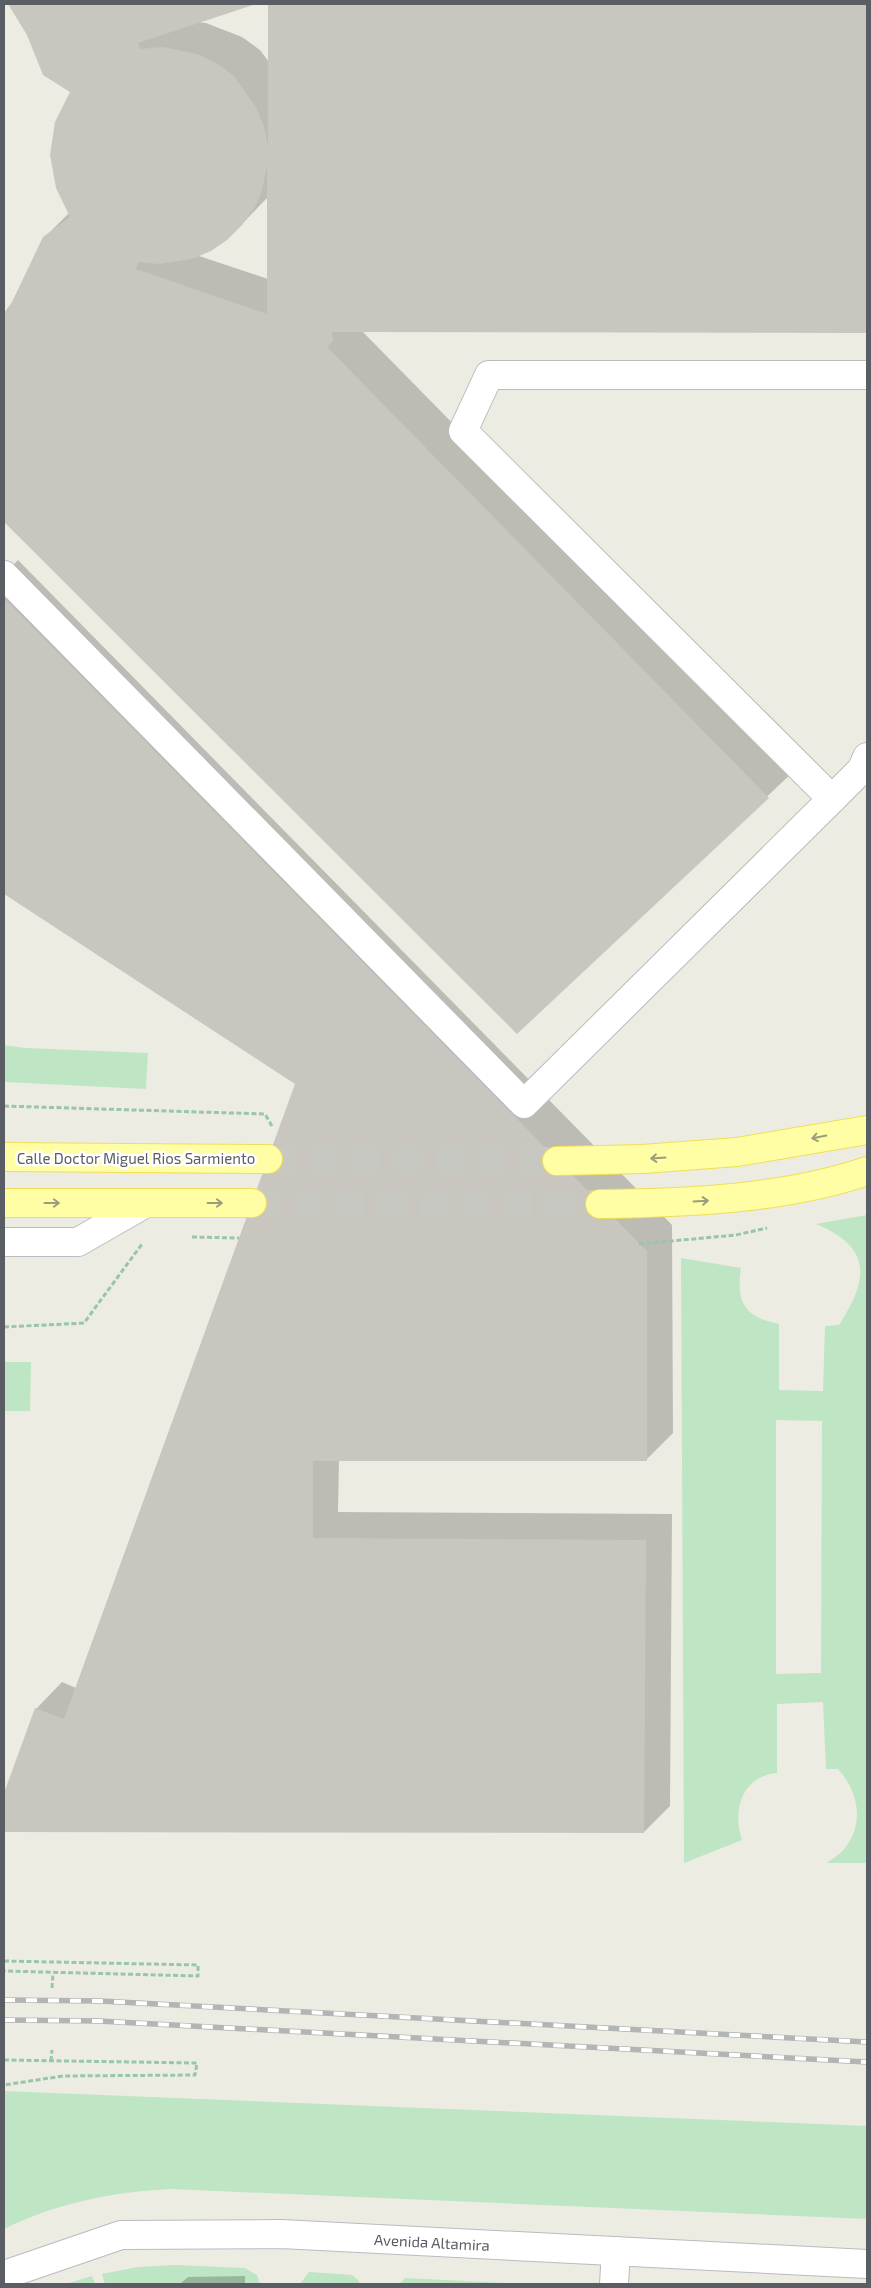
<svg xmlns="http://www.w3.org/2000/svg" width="871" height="2288" font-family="'Exo 2',sans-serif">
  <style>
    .green { fill: #bee5c4; fill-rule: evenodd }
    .shadow { fill: #0003; fill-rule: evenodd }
    .building { fill: #c8c6bf; fill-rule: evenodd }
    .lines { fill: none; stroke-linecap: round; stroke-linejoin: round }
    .major-tunnel { stroke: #c8c8c2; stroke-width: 28; stroke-dasharray: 28 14; stroke-linecap: butt }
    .minor-casing { stroke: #babbc1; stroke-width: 30 }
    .major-casing { stroke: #f2dd56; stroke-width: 30 }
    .path { stroke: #97c6ab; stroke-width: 3; stroke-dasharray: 5 2.5; stroke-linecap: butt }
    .minor { stroke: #fff; stroke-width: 28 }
    .major { stroke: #fffea5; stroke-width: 28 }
    .rail-casing { stroke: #b3b4b4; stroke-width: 5.5 }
    .rail { stroke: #fff; stroke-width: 4; stroke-dasharray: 11; stroke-linecap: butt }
    .oneway { stroke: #9c9d7d }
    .labels { text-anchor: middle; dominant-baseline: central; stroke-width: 5; stroke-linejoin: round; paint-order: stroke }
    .street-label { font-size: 15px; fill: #5a5d63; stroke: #fff }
  </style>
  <rect width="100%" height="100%" fill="#edece2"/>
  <g class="green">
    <path d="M4,1045l21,3 123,5 -2,36 -142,-7z"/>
    <path d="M867,1215v648h-40c6,-5 14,-9 18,-15 20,-25 13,-57 -7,-79h-12l-3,-67 -46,2v69c-35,3 -45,37 -35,67l-58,23 -3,-605 60,10c-5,34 3,49 38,56v66l44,1 2,-65 14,-1c31,-48 32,-78 -23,-101zM776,1420l46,1 -1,252 -45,1z"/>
    <path d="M4,1362h27l-1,49h-26z"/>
    <path d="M4,2091l863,35v93l-696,-30c-58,3 -115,14 -167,40z"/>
    <path d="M176,2265l69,3 12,7 3,9h-155l-3,-10 36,-7z"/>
    <path d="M309,2272l43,3 7,6v3h-59z"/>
    <path d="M92,2276l3,8h-29z"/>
    <path d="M405,2278l122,6h-128z"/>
  </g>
  <g class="shadow">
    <path d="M9,4h245l-57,18 9,1 36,14 18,13 9,12 1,-58h597v328l-505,-1 432,440 -277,261 -513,-512v-205l9,-12 31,-65 25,-25 3,-121 -44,-57zM268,197v82l-72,-24 45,-30z"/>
    <path d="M18,560l654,665 1,208 -26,26 -308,1 -1,52 334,2 -2,292 -26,26 -640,-1v-35l32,-87 26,-27 14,6 221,-604 -293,-191v-318z"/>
    <path d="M245,2276v8h-65l8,-7z"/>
  </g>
  <g class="building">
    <path d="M8,4h248l-118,39 2,6 23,-2 34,7 19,9 18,13 23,33 7,18 4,19v-142h599v329l-535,-1 1,9 -6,6 442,451 -252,236 -513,-512v-209l8,-11 31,-65 27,-20 -14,-29 -6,-33 5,-33 15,-30 -27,-17 -16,-40zM267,165v149l-131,-45 2,-7 21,2 33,-5 19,-8 16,-11 15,-15 13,-18 7,-16z"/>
    <path d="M4,598l643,653v210h-334v77l333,2 -2,293 -640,-1v-39l31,-85 29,11 231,-635 -291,-190z"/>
  </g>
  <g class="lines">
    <g class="major-tunnel">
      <path d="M268,1159l289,2"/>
      <path d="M252,1203l348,1"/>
    </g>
    <defs>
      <g id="minor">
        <path d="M4,575l520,529 308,-305 30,-30 5,-12"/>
        <path d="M832,799l-369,-368 26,-56h378"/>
        <path d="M4,1242h74l68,-39"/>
        <path d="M4,2277l6,-4 111,-38 160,-1 586,30"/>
        <path d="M614,2284l2,-33"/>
      </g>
      <g id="major">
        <path d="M4,1157l264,2"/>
        <path d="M557,1161l86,-2 94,-7 130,-22"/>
        <path d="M4,1203h248"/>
        <path d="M600,1204c87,-1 185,-5 267,-33"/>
      </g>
    </defs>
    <use href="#minor" class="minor-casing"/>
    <use href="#major" class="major-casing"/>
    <g class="path">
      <path d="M4,1106l261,8 8,14"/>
      <path d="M192,1237l47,1"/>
      <path d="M639,1244l97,-9 31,-7"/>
      <path d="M4,1327l80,-4 58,-79"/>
      <path d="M4,1961l194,4v11l-194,-5"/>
      <path d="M52,1988l1,-15"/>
      <path d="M4,2060l193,3 -2,12 -132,1 -59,9"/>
      <path d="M51,2061l1,-11"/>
    </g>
    <use href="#minor" class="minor"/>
    <use href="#major" class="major"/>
    <defs>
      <g id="rail">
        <path d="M4,2000l96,1 767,41"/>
        <path d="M4,2020l95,1 768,41"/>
      </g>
    </defs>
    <use href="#rail" class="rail-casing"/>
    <use href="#rail" class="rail"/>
  </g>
  <defs><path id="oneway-shaft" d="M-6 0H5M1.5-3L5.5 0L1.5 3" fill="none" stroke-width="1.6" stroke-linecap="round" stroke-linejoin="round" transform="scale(1.25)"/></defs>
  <g class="oneway">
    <use href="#oneway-shaft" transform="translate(819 1137) rotate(169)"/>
    <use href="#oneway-shaft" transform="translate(658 1158) rotate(176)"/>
    <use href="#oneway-shaft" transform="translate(701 1201) rotate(-3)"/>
    <use href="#oneway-shaft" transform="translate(52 1203)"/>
    <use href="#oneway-shaft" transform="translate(215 1203)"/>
  </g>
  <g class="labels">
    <g class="street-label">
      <text x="136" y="1158">Calle Doctor Miguel Rios Sarmiento</text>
      <text transform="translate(432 2242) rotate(3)">Avenida Altamira</text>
    </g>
  </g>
  <rect width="871" height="2288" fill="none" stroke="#5a5d63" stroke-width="10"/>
</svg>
